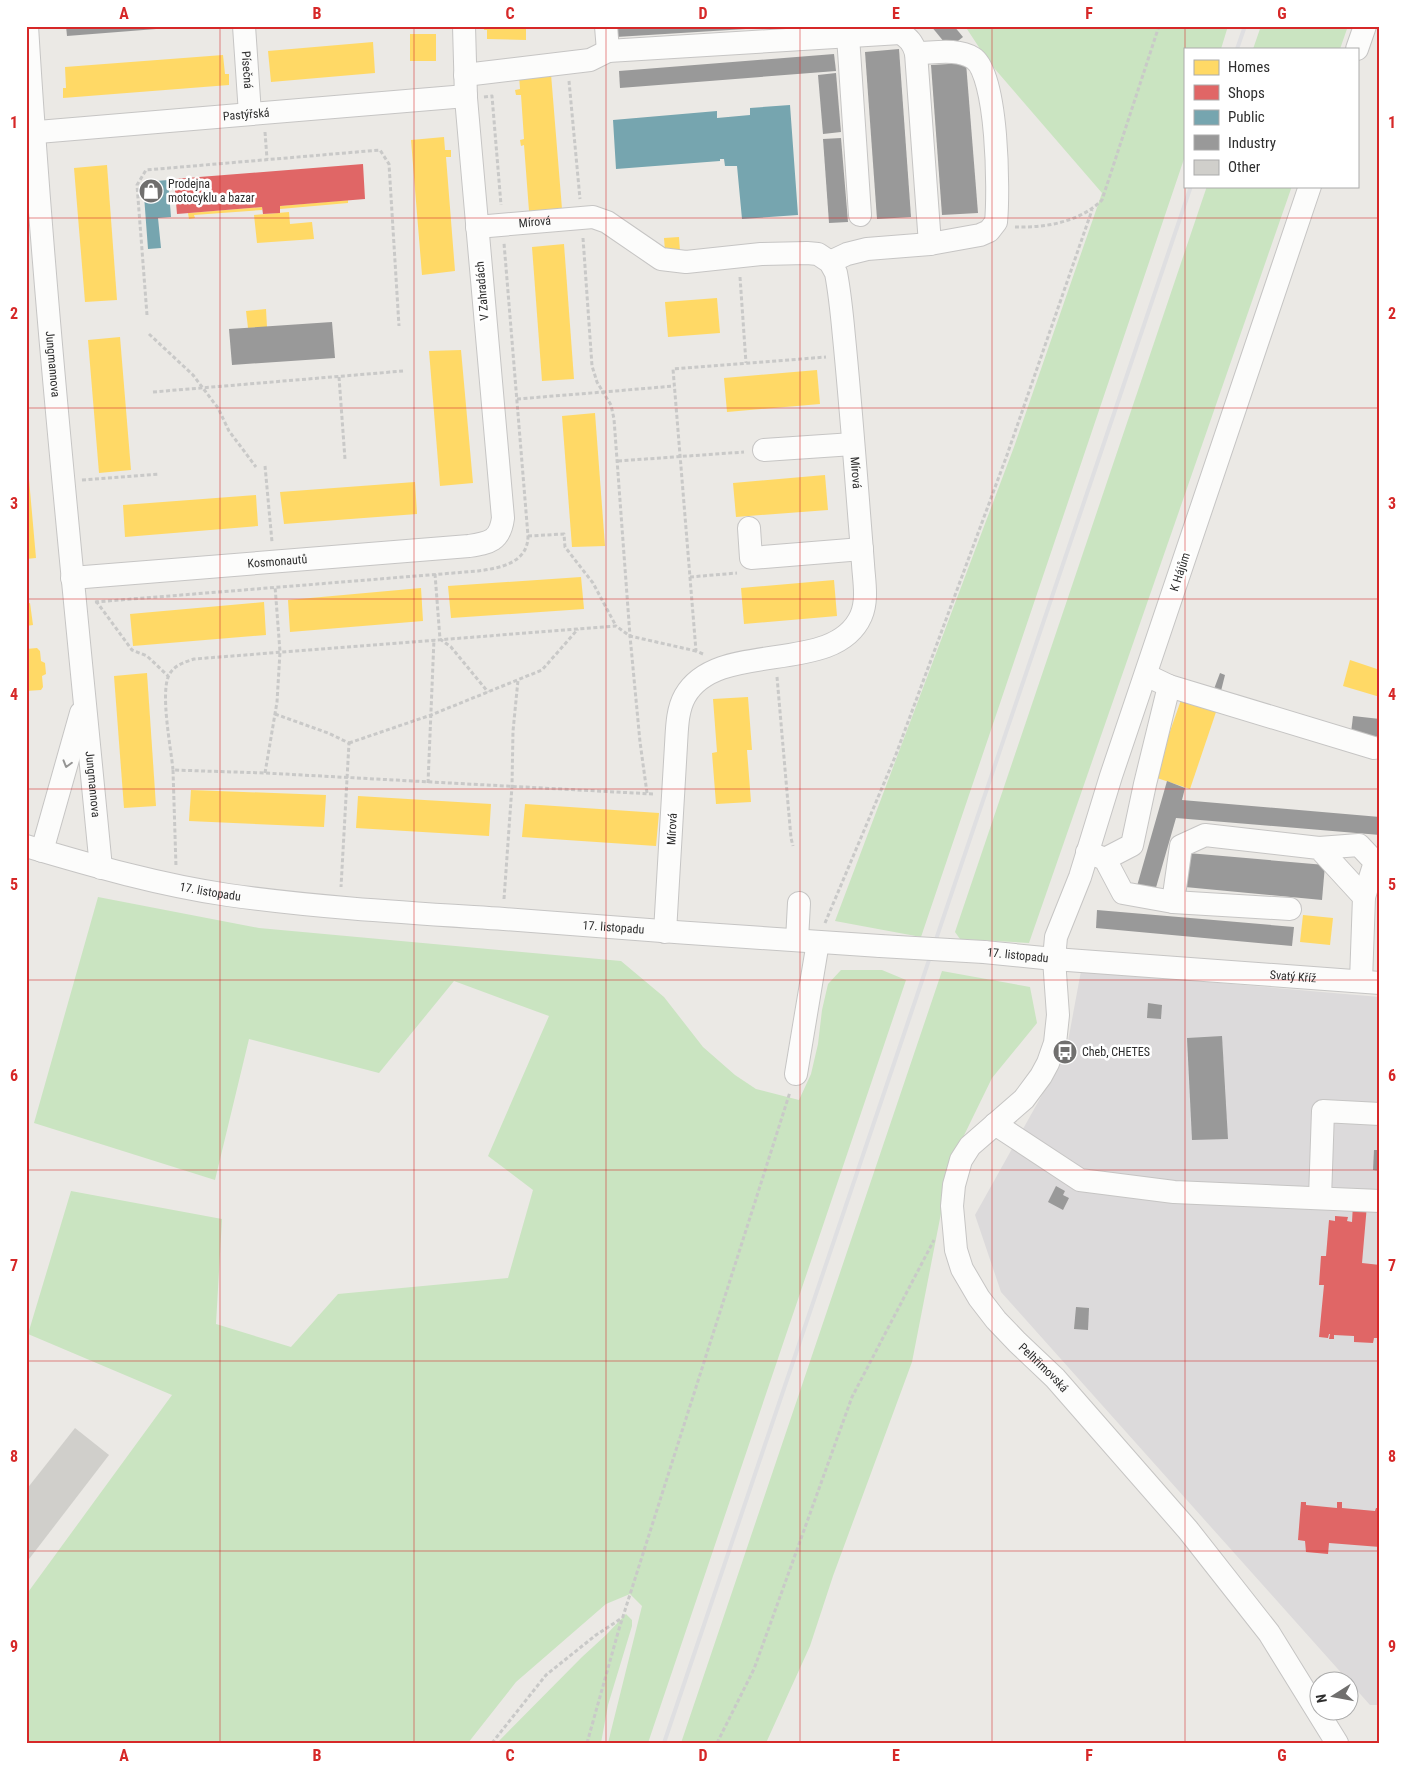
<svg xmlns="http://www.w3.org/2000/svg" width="1406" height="1769" font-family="'Roboto Condensed',sans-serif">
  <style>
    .industrial { fill: #dcdadb }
    .green { fill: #cae4c1 }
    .homes { fill: #ffd966 }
    .shops { fill: #e06666 }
    .public { fill: #76a5af }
    .industry { fill: #999 }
    .building { fill: #d0cfcb }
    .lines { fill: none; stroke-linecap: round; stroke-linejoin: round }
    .minor-casing { stroke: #c6c5c4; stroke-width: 24 }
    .path { stroke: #c9c9c8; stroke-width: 3; stroke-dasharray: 4 2.5; stroke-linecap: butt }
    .minor { stroke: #fcfcfb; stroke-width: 22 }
    .rail { stroke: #dfdfe1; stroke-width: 4 }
    .minor-bridge-casing { stroke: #c6c5c4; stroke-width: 24; stroke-linecap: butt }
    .minor-bridge { stroke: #fcfcfb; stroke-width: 22 }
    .oneway { stroke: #959594 }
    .grid { fill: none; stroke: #d62828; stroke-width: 1; stroke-opacity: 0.55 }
    .labels { text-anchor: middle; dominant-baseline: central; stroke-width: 5; stroke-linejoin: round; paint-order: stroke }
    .street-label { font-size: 12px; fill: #2e2e2e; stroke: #fff }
    .poi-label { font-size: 12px; fill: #2e2e2e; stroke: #fff; text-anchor: start }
    .neatline { fill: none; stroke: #d62828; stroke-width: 2 }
    .grid-label { font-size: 16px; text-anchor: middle; font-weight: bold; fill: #d62828 }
  </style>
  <rect width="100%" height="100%" fill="#ebe9e5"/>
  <path class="industrial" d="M1081,971l299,26v708h-10l-369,-413 -26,-77 91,-163z"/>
  <g class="green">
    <path d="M965,26h263l-7,23h-36v107l-264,781 -86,-16 179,-474 88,-254 -114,-132z"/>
    <path d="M1261,26h87l-8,23h-87z"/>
    <path d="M1207,186h85l-263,757 -69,-4 -5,-7z"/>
    <path d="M98,897l161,31 362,33 43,36 39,50 32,28 21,14 43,11 12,-26 7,-30 4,-34 6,-26 13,-14h41l24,10 -258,763h-40l34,-137 -12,-12 -24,10 -90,78 -48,61h-442v-148l146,-200 -144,-61 43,-143 151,28 -6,105 75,23 47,-53 170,-16 25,-88 -45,-34 61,-140 -95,-35 -75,92 -130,-34 -34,141 -181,-57z"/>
    <path d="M942,971l88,16 7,36 -45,55 -41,84 -39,200 -79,214 -23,70 -44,97h-85z"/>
    <path d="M626,1614l6,6v6l-24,79 -7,38h-104l85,-86 24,-22z"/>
  </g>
  <g class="homes">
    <path d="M485,26h34v3h7v11l-39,-1v-9h-3z"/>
    <rect x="410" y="34" width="26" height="27"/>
    <path d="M373,42l2,31 -104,9 -3,-31z"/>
    <path d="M223,55l2,19h4v11l-166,13v-10h3l-1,-21z"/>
    <path d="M551,74l11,135 -33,2 -5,-66 -3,1 -1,-6 4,-1 -3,-44h-5l-1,-5 5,-1 -1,-13z"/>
    <path d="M444,137l1,13h6v7h-5l9,114 -33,4 -11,-135z"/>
    <path d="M107,165l10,135 -32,2 -11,-134z"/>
    <path d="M348,200v3l-68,6v-3z"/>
    <path d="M262,207v3l-68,5 1,3 -6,1 -1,-6z"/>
    <path d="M289,212l1,12 22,-2 2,17 -57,4 -3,-28z"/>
    <path d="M679,237l1,15 -15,-1 -1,-13z"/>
    <path d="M564,244l10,135 -32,2 -10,-134z"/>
    <path d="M717,298l3,35 -52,4 -3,-35z"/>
    <path d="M266,309l1,18 -19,1 -2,-17z"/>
    <path d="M120,337l11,133 -32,3 -11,-133z"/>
    <path d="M461,350l12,133 -33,3 -11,-135z"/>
    <path d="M817,370l3,34 -93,8 -3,-34z"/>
    <path d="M595,413l10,133 -33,1 -10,-131z"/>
    <path d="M26,468h2l8,90 -10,1z"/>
    <path d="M825,475l3,35 -92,7 -3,-34z"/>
    <path d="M415,482l2,32 -133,10 -4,-32z"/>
    <path d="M256,495l2,31 -133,11 -2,-32z"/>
    <path d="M581,577l3,32 -133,9 -3,-32z"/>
    <path d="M834,580l3,36 -93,8 -3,-36z"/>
    <path d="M421,588l2,33 -133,11 -2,-32z"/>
    <path d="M264,602l2,33 -133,11 -3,-32z"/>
    <path d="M30,603l3,22 -7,1v-22z"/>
    <path d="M37,648l3,3 1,10 4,2 1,11 -4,2 1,11 -2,3 -15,1v-42z"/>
    <path d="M1350,660l30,10v27l-37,-11z"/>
    <path d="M147,673l9,133 -32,2 -10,-132z"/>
    <path d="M748,697l4,53h-5l4,52 -35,2 -4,-51 5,-1 -4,-53z"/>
    <path d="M1181,700l35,12 -26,77 -36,-12z"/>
    <path d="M191,790l135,5 -2,32 -135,-6z"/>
    <path d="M358,796l133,8 -2,32 -133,-8z"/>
    <path d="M525,804l134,9 -3,33 -134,-9z"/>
    <path d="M1303,915l30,3 -3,27 -30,-3z"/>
  </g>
  <g class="shops">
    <path d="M363,164l2,35 -85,7v7l-17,1 -1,-7 -85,7 -3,-35z"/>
    <path d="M1353,1204l14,1 -5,58 18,2 -2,18h2v55h-6l-1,5 -19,-1v-6l-20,-1v4h-5l1,-5h-1l-1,4 -9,-1 5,-52h-5l2,-29h5l3,-36 6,1v-5l13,1 -1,4 5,1z"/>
    <path d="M1301,1502h5v3l31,3v-6h5v6l33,3 1,-3h4v39l-51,-4 -1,11 -22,-2 -1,-11 -7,-1z"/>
  </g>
  <g class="public">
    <path d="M790,105l8,110 -56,4 -5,-53h-12l-1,-7h-4v2l-104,8 -3,-49 104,-9v7l33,-3v-7z"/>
    <path d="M168,180l3,37 -13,1 3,30 -13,1 -5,-67z"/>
  </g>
  <g class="industry">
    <path d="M66,26h103v2l-102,8z"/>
    <path d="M615,26h147v2l-146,9z"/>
    <path d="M931,26h23l9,11 -14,11z"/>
    <path d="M899,49l12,168 -34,2 -12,-167z"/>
    <path d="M834,54l2,17 -216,17 -1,-17z"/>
    <path d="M966,63l12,150 -36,2 -11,-150z"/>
    <path d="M836,73l5,59 -18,2 -5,-59z"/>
    <path d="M841,138l7,84 -19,1 -6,-84z"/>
    <path d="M332,322l3,36 -103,7 -3,-36z"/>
    <path d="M1220,673l5,2 -4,16 -7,-2z"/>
    <path d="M1353,716l27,3v18l-29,-4z"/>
    <path d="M1167,781l18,7 -3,12 198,17v18l-204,-17 -21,73 -18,-5z"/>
    <path d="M1188,853l137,12 -3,35 -137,-13z"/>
    <path d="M1097,910l197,17 -2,19 -196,-18z"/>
    <path d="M1379,926h1v22h-3z"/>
    <path d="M1148,1003l14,2 -1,14 -14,-1z"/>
    <path d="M1222,1036l6,103 -36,1 -5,-102z"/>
    <path d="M1374,1150h6v21l-7,-1z"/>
    <path d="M1056,1186l9,5 -2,4 6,3 -6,12 -15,-8z"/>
    <path d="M1076,1307l13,1 -1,22 -14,-1z"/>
  </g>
  <path class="building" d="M75,1428l34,27 -83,108v-73z"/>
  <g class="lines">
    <defs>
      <g id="minor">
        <path id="s1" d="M27,26c17,281 47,562 74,842"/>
        <path id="s2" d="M244,26l6,88"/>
        <path d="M606,26l2,25"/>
        <path d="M848,36l12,179"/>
        <path d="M1357,49l8,-23"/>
        <path d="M465,75l125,-15 18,-9 292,-18c9,5 13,10 16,20l14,191"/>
        <path id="s3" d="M26,133l440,-37"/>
        <path id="s4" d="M1310,186l-199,590 -31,101 -24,60 -2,22 4,56 -3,28 -7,20 -7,13 -17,23 -54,47 -9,14 -7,25 -2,21 4,44 6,19 17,29 17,22 21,22 38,36 133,152 81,103 68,110"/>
        <path id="s5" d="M477,227l116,-10 14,5 54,37 25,3 75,-8 46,-1 11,1 12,8 6,11c4,21 6,42 8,64 5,50 9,101 13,151 2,25 4,51 6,76 1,17 5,36 -2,52 -27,61 -143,22 -176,80 -8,14 -8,33 -9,49l-11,187"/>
        <path d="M830,262l17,-8 20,-5 63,-5 50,-9 9,-4 7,-9c3,-29 2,-149 -23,-164 -16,-10 -39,-5 -57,-5"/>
        <path d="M764,450l89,-6"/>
        <path d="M749,528l2,30 111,-9"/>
        <path id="s6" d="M72,578l397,-32c20,-3 31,-5 34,-28l-37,-420 -2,-72"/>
        <path d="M1169,686l205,62"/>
        <path id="s7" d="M26,846c67,20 134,39 202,49 92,13 184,18 276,24 125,10 251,19 376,27"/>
        <path d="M1319,848l40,-3 16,17 -11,35"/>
        <path d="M42,851l39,-138"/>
        <path d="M1087,852l18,7 18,34 50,9 117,7"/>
        <path d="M1105,859l27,-14 13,-61 24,-98 -23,-11"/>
        <path d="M1173,902l8,-56 24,-11 114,13 45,49 -3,84"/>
        <path d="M797,940l2,-37"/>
        <path id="s8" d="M984,952l70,7 326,24"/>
        <path d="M796,1074l22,-132"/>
        <path d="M995,1124l85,56 94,12 206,9"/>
        <path d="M1320,1198l3,-87 57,3"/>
      </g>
    </defs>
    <use href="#minor" class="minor-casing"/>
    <g class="path">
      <path d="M569,81l11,118"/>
      <path d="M484,97l8,-1 9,109"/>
      <path d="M265,132l2,27"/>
      <path d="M1015,227c30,1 65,-5 87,-27l57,-174"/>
      <path d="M583,238l9,128 5,16 6,10 71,-6"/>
      <path d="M740,277l6,86"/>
      <path d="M147,315l-10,-130 9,-15 234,-20 9,14 10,162"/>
      <path d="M149,334l44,41 25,33 11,23 27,36"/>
      <path d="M339,377l6,82"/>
      <path d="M153,392l250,-21"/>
      <path d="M517,399l86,-7 8,13 3,14 16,217 10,106 7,51"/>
      <path d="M618,461l126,-9"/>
      <path d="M265,466l7,76"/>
      <path d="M82,480l77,-6"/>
      <path d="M528,536l36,-2 1,13 28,36 23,43"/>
      <path d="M435,574l5,65 11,8 37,45"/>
      <path d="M690,577l47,-4"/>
      <path d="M96,601l36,49 15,6 21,20"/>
      <path d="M95,602l383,-31c22,-3 50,-8 50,-35l-24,-293"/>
      <path d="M703,654l-7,-3 -23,-282 153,-12"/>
      <path d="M777,677l14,161 2,8"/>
      <path d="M275,714l53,19 21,10 -8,144"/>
      <path d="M349,743l82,-28 111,-45 36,-41"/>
      <path d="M173,770l3,97"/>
      <path d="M265,773l12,-71 3,-50 -5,-66"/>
      <path d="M428,783l6,-144"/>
      <path d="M653,794l-388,-21 -92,-3c-2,-22 -13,-77 -4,-95 5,-10 16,-13 25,-16l422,-33 14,10 66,15"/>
      <path d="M504,899l8,-113 1,-55 5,-51"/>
      <path d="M825,923l70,-166 112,-302 85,-245"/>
      <path d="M492,1743l54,-68 50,-40 26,-17"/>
      <path d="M587,1743l32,-114 171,-537"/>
      <path d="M717,1743l37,-74 98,-272 82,-157"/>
    </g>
    <use href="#minor" class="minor"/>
    <g class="rail">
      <path d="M1237,49l8,-23"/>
      <path d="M664,1743l527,-1557"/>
    </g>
    <defs>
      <path id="minor-bridge" d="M880,946l104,6"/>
    </defs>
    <use href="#minor-bridge" class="minor-bridge-casing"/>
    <use href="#minor-bridge" class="minor-bridge"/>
  </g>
  <defs><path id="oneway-chevron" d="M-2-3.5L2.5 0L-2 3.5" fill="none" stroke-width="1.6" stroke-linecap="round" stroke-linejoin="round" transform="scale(1.25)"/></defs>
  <use class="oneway" href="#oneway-chevron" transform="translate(67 764) rotate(106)"/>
  <path class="grid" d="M220,26v1717M414,26v1717M606,26v1717M800,26v1717M992,26v1717M1185,26v23M1185,186v1557M26,218h1354M26,408h1354M26,599h1354M26,789h1354M26,980h1354M26,1170h1354M26,1361h1354M26,1551h1354"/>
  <defs>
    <symbol id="shop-disc" viewBox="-11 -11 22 22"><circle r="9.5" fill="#706f6e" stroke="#fff"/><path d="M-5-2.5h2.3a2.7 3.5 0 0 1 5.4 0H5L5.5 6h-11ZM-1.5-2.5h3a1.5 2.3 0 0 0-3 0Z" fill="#fff"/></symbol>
    <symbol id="bus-disc" viewBox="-11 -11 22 22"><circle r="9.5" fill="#706f6e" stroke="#fff"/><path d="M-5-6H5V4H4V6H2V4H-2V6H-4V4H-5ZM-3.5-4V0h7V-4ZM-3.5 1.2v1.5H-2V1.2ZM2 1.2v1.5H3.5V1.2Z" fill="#fff"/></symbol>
  </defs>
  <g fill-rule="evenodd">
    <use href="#shop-disc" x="137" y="177" width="28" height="28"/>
    <use href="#bus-disc" x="1051" y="1038" width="28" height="28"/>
  </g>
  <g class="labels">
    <g class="street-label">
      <text stroke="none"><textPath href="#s2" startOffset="44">Písečná</textPath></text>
      <text stroke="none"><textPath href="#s3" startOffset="221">Pastýřská</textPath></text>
      <text stroke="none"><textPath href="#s5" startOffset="58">Mírová</textPath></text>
      <text transform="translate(482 291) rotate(-95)">V Zahradách</text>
      <text stroke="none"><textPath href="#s1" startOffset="339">Jungmannova</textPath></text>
      <text stroke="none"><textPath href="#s5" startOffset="582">Mírová</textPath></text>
      <text stroke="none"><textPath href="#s6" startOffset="206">Kosmonautů</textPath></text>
      <text transform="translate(1180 572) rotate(-72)">K Hájům</text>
      <text stroke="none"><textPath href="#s1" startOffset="761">Jungmannova</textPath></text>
      <text transform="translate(672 829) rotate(-87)">Mírová</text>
      <text stroke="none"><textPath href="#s7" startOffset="190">17. listopadu</textPath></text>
      <text stroke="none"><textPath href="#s7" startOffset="595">17. listopadu</textPath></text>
      <text stroke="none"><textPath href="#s8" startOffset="34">17. listopadu</textPath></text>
      <text stroke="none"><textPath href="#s8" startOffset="310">Svatý Kříž</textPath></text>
      <text stroke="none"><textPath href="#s4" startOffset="1292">Pelhřimovská</textPath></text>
    </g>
    <g class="poi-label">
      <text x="168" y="184">Prodejna<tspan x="168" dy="14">motocyklu a bazar</tspan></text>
      <text x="1082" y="1052">Cheb, CHETES</text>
    </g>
  </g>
  <rect width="1406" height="1769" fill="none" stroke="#ffffff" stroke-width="55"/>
  <rect x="1184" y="48" width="175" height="140" fill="#ffffff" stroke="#ababab"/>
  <rect x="1194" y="60" width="25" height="15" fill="#ffd966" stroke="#ababab"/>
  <text x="1228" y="72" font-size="15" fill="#2e2e2e">Homes</text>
  <rect x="1194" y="85" width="25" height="15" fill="#e06666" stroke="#ababab"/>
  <text x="1228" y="98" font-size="15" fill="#2e2e2e">Shops</text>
  <rect x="1194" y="110" width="25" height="15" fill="#76a5af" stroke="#ababab"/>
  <text x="1228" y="122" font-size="15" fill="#2e2e2e">Public</text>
  <rect x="1194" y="135" width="25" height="15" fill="#999999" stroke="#ababab"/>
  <text x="1228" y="148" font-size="15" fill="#2e2e2e">Industry</text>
  <rect x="1194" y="160" width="25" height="15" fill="#d0cfcb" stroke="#ababab"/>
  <text x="1228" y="172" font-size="15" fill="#2e2e2e">Other</text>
  <g transform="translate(1334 1696) rotate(259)"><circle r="24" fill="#ffffff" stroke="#ababab"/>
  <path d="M0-4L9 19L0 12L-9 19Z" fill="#706f6e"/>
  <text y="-8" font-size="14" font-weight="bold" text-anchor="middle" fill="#2e2e2e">N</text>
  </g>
  <rect x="28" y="28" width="1350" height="1714" class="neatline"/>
  <g class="grid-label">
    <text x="124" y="19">A</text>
    <text x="317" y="19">B</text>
    <text x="510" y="19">C</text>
    <text x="703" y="19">D</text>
    <text x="896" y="19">E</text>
    <text x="1089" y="19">F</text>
    <text x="1282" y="19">G</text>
    <text x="14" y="128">1</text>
    <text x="1392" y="128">1</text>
    <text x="14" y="319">2</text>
    <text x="1392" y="319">2</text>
    <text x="14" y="509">3</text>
    <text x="1392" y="509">3</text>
    <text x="14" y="700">4</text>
    <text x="1392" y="700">4</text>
    <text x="14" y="890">5</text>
    <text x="1392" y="890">5</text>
    <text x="14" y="1081">6</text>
    <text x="1392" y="1081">6</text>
    <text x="14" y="1271">7</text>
    <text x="1392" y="1271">7</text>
    <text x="14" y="1462">8</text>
    <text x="1392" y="1462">8</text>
    <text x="14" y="1652">9</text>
    <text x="1392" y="1652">9</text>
    <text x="124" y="1761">A</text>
    <text x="317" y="1761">B</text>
    <text x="510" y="1761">C</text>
    <text x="703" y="1761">D</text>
    <text x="896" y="1761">E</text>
    <text x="1089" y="1761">F</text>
    <text x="1282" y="1761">G</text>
  </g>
</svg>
